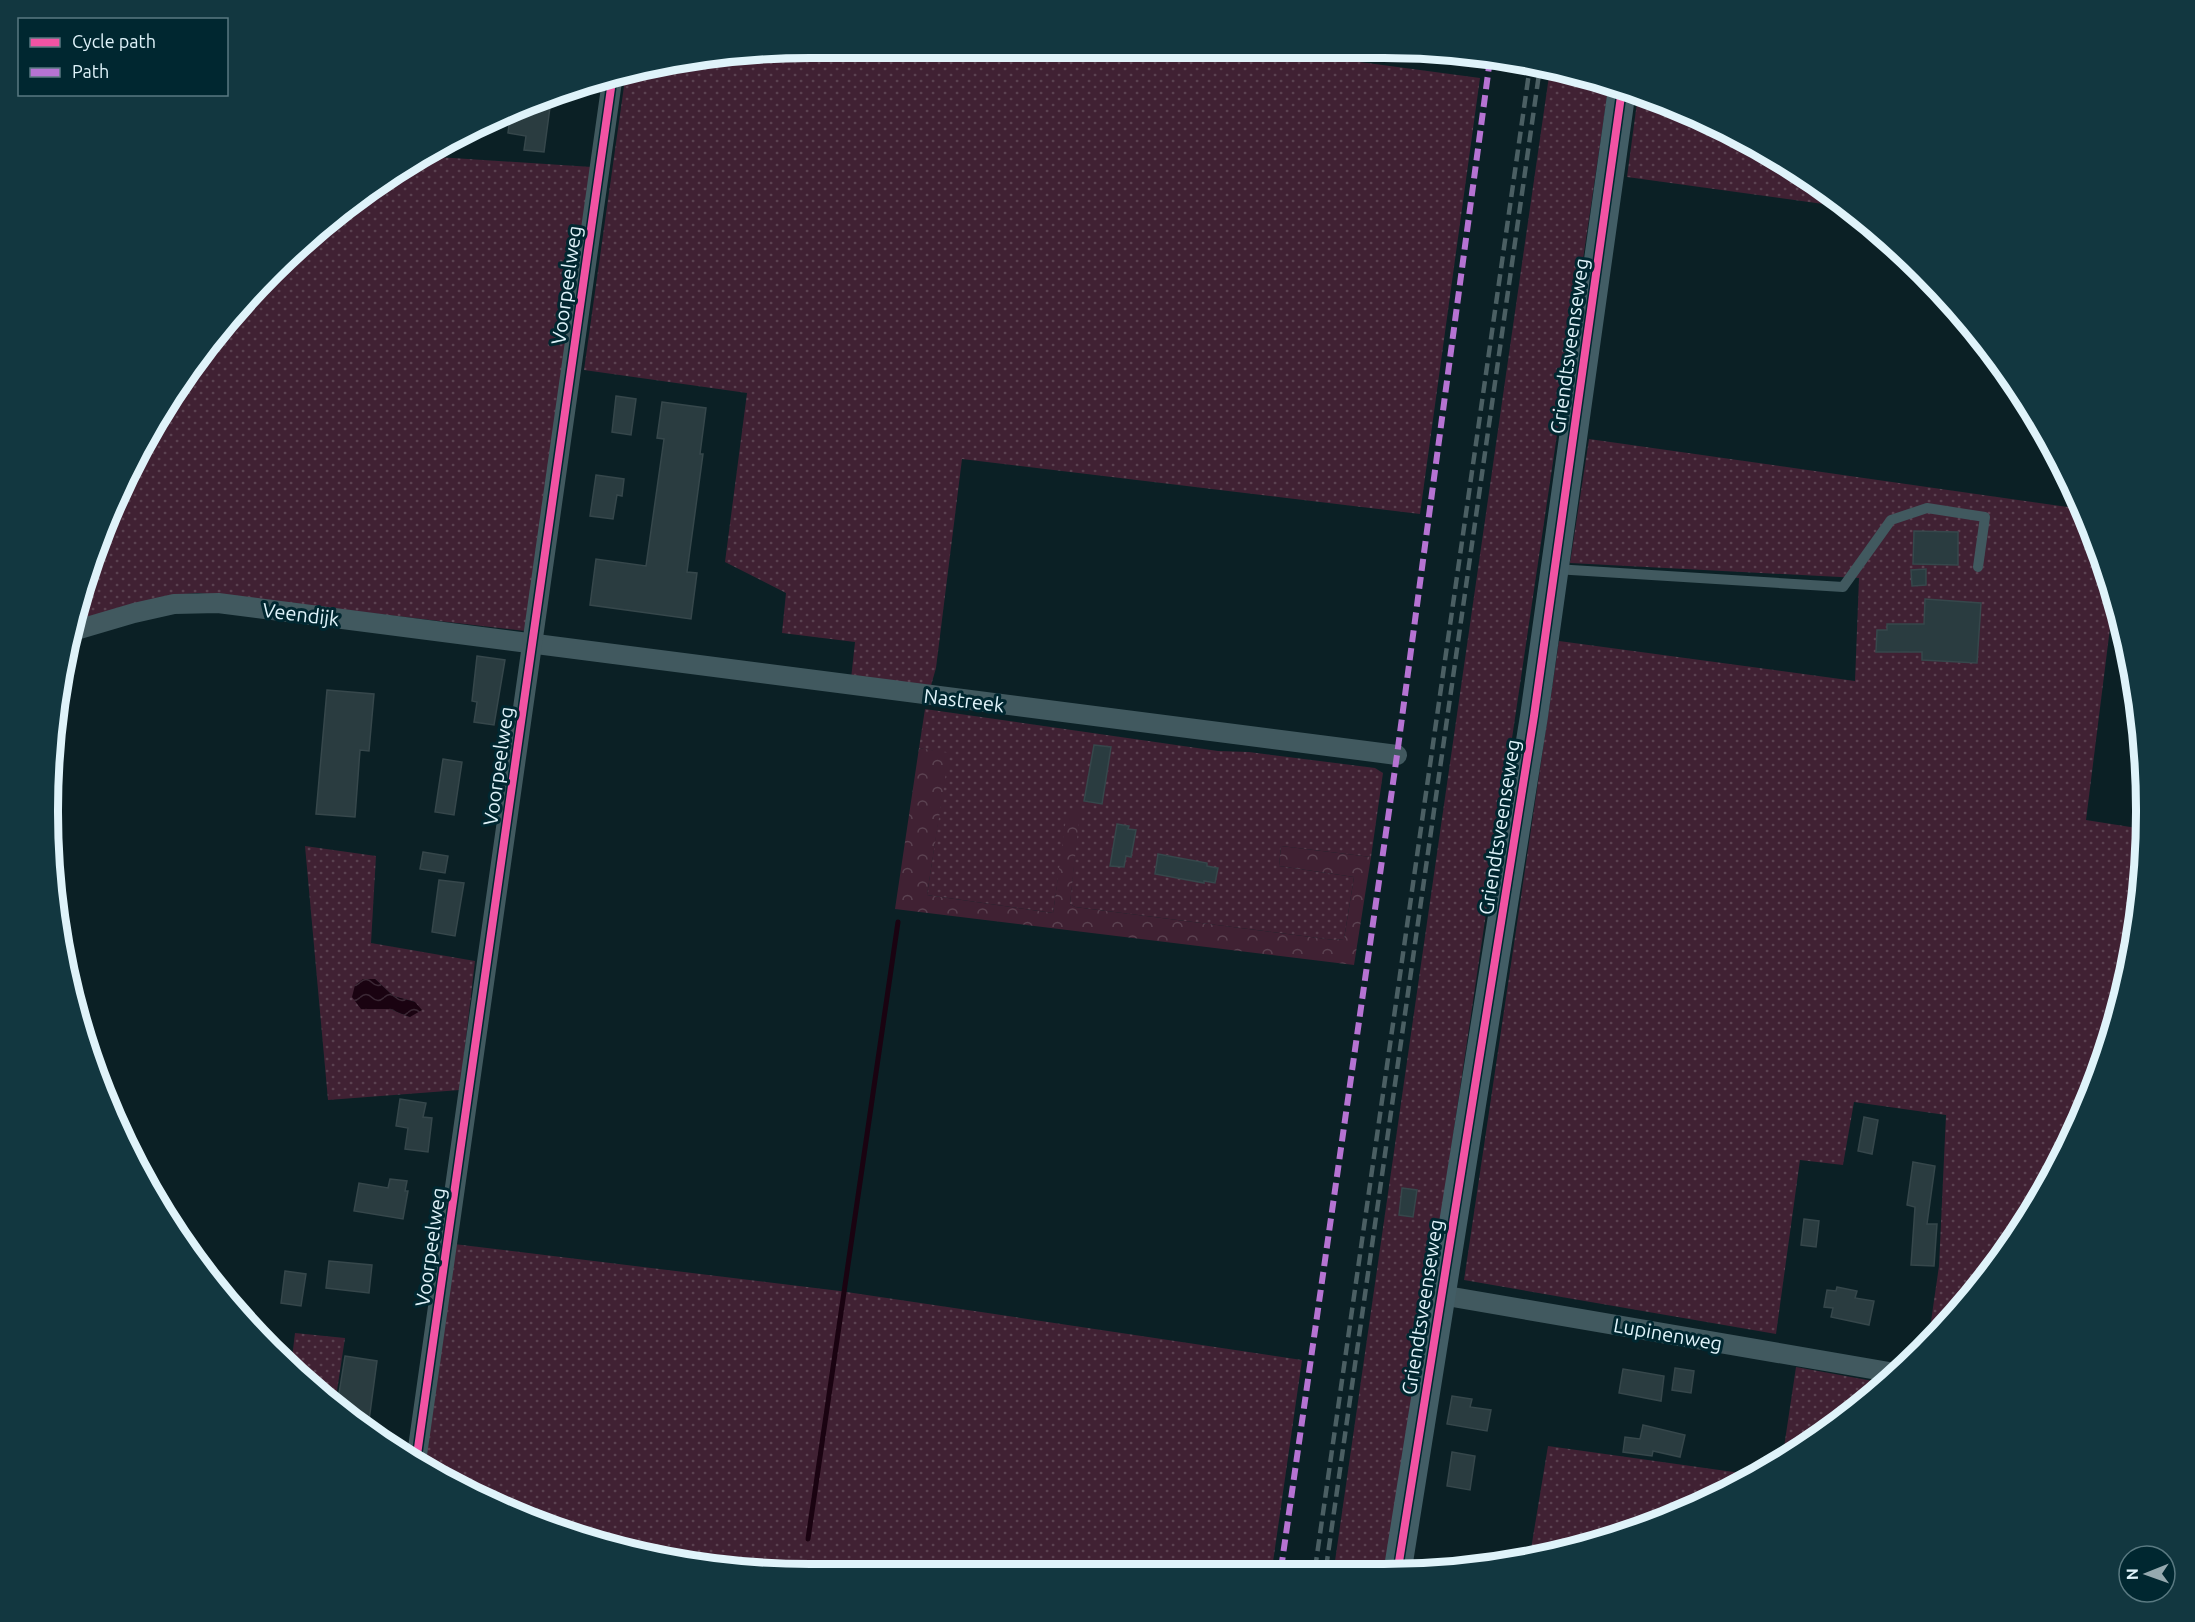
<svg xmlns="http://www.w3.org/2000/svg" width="2195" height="1622" font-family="Ubuntu,sans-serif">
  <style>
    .grass { fill: url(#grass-dots); fill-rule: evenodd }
    .forest { fill: url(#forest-crowns) }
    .water { fill: url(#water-waves) }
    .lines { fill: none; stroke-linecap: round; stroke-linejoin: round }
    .stream { stroke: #1a0311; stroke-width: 5 }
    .building { fill: #2a3c40; stroke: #36474b; stroke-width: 1.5 }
    .lane { stroke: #41595f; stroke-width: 10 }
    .street { stroke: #41595f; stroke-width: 20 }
    .secondary { stroke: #425d65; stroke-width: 28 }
    .rail { stroke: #4b5f63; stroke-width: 4.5; stroke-dasharray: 12 6; stroke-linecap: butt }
    .quiet { stroke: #b673d3; stroke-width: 6; stroke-dasharray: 12 6; stroke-linecap: butt }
    .cycleway-casing { stroke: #002730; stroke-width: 11 }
    .cycleway { stroke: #f153a3; stroke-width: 8 }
    .labels { text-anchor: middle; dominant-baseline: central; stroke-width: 6; stroke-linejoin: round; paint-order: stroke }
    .street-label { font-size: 20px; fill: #dff3fa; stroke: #002730 }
    .rim { fill: none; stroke: #dff3fa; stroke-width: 8 }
  </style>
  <defs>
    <pattern id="grass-dots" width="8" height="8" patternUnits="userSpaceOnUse" patternTransform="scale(1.5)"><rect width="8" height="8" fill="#402133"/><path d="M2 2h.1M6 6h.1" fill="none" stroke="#5b4251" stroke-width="1.8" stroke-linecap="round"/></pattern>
    <pattern id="forest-crowns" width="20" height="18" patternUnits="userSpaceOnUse" patternTransform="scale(1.5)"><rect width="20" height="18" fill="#402133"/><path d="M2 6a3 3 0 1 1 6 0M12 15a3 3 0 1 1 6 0" fill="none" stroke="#5b4251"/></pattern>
    <pattern id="water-waves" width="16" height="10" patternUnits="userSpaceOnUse" patternTransform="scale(1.5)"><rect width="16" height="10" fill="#1a0311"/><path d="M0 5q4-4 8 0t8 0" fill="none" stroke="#3b2835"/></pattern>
  </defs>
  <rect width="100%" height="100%" fill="#0b2025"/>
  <g class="grass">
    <path d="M811,48l451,1 218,29 -60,436 -458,-55 -26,209 -6,21 -79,-10 4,-37 -73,-9 4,-40 -61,-31 22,-169 -163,-23 42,-298z"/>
    <path d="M1550,69l31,5 28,10 -220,1484h-55z"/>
    <path d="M1638,95l83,32 87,50 37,30 -218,-30z"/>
    <path d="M422,156l170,11 -66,464 -328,-38 -25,2 -96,26 50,-148 111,-165 70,-71z"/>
    <path d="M1589,439l493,70 32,87 -28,224 57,9 -3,82 -34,146 -61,136 -88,121 -29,28 11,-76 7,-151 -92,-13 -11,63 -43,-5 -24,174 -312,-54 95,-639 296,40 4,-103 -289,-15z"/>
    <path d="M925,709l293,42 31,1 126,16 8,5 -12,84 -90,-11 -2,20 75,11 -10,62 -10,1 -259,-33 -5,-3 9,-93 -21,68 -5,34 -126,-18 21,-141 -29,-6z"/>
    <path d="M305,846l71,10 -5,87 104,18 -15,129 -132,10zM375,979l18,17 22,6 -5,15 -20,-8h-29z"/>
    <path d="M454,1244l386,47 462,69 -30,209 -443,3 -29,-4v4h-39l-148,-24 -183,-76 -7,-5z"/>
    <path d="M295,1333l50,5 -10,66 -27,-19 -17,-19z"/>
    <path d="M1796,1367l88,16 -36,34 -65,37z"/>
    <path d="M1548,1446l200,28 -72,42 -146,39z"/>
  </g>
  <path class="forest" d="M919,748l30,5 -22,142 126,18 14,-102h13l-10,93 5,3 259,33 10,-1 10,-62 -75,-11 2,-20 90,11 -17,108 -459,-56z"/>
  <path class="water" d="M363,979h12l18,17 22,6 7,8 -12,7 -20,-8h-29l-9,-12 3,-12z"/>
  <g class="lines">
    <g class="stream">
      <path d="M808,1539l90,-617"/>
      <path d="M596,1541l236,31"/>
    </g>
  </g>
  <g class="building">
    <path d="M551,100l-7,52 -20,-2 2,-14 -18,-3 2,-16z"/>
    <path d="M616,396l20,3 -5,36 -19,-3z"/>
    <path d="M662,402l44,6 -6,46h3l-16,118 10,1 -6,46 -101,-14 6,-46 50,7 18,-127 -7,-1z"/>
    <path d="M596,475l28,4 -2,17 -5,-1 -4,24 -23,-3z"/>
    <path d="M1914,531l44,1v33l-45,-1z"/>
    <path d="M1926,569v16l-14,1 -1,-16z"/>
    <path d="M1925,599l56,4 -4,60 -55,-3v-8h-46l1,-22h10v-6h37z"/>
    <path d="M477,656l28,4 -11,65 -20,-3 3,-20 -5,-1z"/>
    <path d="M327,690l47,4 -5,57 -9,-1 -5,67 -39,-3z"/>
    <path d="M1094,745l17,2 -9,57 -18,-3z"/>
    <path d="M443,759l19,3 -8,53 -19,-3z"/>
    <path d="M1117,824l12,2 -1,3 8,1 -5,27 -5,-1 -2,11 -14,-1z"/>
    <path d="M423,852l25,4 -3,17 -25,-4z"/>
    <path d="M1158,854l49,9v3l11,2 -3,15 -11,-2v2l-49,-9z"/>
    <path d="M439,880l25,3 -9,53 -23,-4z"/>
    <path d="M400,1099l26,4 -3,14 9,1 -4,34 -23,-3 3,-21 -12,-2z"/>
    <path d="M1864,1117l14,3 -6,34 -14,-3z"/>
    <path d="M1913,1162l22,4 -8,58h10l-3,42 -23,-1 4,-58 -8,-2z"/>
    <path d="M390,1179l17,2 -2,10h3l-5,28 -49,-8 5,-28 29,5z"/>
    <path d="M1402,1188l15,2 -4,27 -14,-2z"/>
    <path d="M1804,1219l15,2 -3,26 -15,-2z"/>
    <path d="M329,1261l43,4 -3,28 -43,-5z"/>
    <path d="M285,1271l21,3 -5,32 -20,-3z"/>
    <path d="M1837,1287l20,4 -2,7 19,3 -5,24 -38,-8 2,-9 -9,-1 3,-17 9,1z"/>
    <path d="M345,1356l32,5 -9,67 -31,-22z"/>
    <path d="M1675,1368l19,3 -3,22 -19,-3z"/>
    <path d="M1623,1369l41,7 -3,25 -42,-8z"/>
    <path d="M1452,1396l20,3 -2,8 21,3 -4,21 -40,-7z"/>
    <path d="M1643,1425l42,10 -5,22 -27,-6 -1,5 -29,-4 2,-15 15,2z"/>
    <path d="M1452,1452l23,4 -5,34 -23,-4z"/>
  </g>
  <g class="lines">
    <path class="lane" d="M1555,569l288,18 48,-67 36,-12 58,9 -7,50"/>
    <g class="street">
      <path d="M73,631l61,-18 40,-9 44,-1 1179,152"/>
      <path d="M1441,1295l454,78"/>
      <path d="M416,1462l197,-1388"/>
    </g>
    <path class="secondary" d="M1398,1568l136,-852 88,-627"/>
    <g class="rail">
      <path d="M1326,1568l214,-1501"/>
      <path d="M1315,1569l215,-1503"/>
    </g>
    <path class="quiet" d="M1281,1569l116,-814 93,-696"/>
    <defs>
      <g id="cycleway">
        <path d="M416,1462l197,-1388"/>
        <path d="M1398,1568l136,-852 88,-627"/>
      </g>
    </defs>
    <use href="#cycleway" class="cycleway-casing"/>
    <use href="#cycleway" class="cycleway"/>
  </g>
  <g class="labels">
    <g class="street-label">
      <text transform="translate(566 285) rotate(-82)">Voorpeelweg</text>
      <text transform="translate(1569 346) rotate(-82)">Griendtsveenseweg</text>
      <text transform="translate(301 614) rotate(7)">Veendijk</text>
      <text transform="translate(964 700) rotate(7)">Nastreek</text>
      <text transform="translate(498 766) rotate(-82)">Voorpeelweg</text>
      <text transform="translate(1499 827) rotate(-81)">Griendtsveenseweg</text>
      <text transform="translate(430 1247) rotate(-82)">Voorpeelweg</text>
      <text transform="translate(1422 1307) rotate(-81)">Griendtsveenseweg</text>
      <text transform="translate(1668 1334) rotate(10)">Lupinenweg</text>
    </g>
  </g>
  <path d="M0 0H2195V1622H0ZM810 58H1384A752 752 0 0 1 2136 810V812A752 752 0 0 1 1384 1564H810A752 752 0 0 1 58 812V810A752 752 0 0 1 810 58Z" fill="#123740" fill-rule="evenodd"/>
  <path class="rim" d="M810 58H1384A752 752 0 0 1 2136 810V812A752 752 0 0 1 1384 1564H810A752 752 0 0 1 58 812V810A752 752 0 0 1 810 58Z"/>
  <rect x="18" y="18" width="210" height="78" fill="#002730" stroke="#597981" stroke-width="1.5"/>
  <rect x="30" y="38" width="30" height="9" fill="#f153a3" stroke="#597981" stroke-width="1.5"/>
  <text x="72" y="48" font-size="18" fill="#dff3fa">Cycle path</text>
  <rect x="30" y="68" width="30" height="9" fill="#b673d3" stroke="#597981" stroke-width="1.5"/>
  <text x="72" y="78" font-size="18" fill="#dff3fa">Path</text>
  <g transform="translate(2147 1574) rotate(269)"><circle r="28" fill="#002730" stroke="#597981" stroke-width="1.5"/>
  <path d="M0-4.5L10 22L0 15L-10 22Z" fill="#95a9af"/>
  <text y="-9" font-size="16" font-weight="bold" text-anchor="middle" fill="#dff3fa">N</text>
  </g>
</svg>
